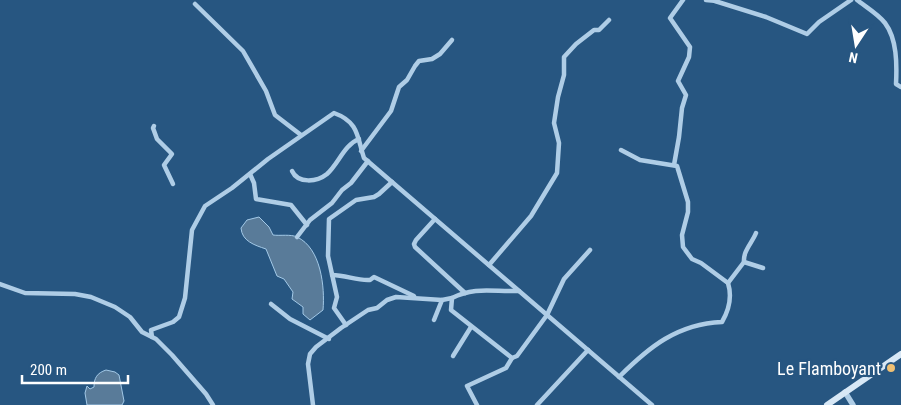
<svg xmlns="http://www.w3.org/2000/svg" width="901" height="405" font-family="'Roboto Condensed',sans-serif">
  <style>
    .water { fill: #597b99; stroke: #a3c9e7 }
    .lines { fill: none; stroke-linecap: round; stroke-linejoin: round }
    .minor { stroke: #afcde6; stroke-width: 4.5 }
    .tertiary { stroke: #afcde6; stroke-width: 5.5 }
    .secondary { stroke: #d8e8f6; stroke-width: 6 }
    .poi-dot { fill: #efc074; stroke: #275681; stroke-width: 2 }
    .labels { text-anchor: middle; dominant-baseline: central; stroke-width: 4.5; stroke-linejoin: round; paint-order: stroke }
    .poi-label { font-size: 18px; fill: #fff; stroke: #275681; text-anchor: end }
  </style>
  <rect width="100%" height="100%" fill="#275681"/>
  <g class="water">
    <path d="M259,217l10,10 4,8c7,1 18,-1 24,2 24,11 28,50 26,73l-13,10 -7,-6v-7l-11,-8 1,-7 -9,-13 -7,-3 -11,-27c-12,-4 -24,-8 -25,-21l6,-8z"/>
    <path d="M106,370l9,2 4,3 5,26 -2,4h-35l-2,-12 2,-7 3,3 4,-2c0,-9 3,-14 12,-17z"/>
  </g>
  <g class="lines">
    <g class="minor">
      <path d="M706,0l11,1"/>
      <path d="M857,0c9,7 21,14 28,23 12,16 12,41 11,61l5,3"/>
      <path d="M715,1l51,16 41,17 12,-12 32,-22"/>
      <path d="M195,4l48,47 23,40 9,24 26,20"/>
      <path d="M154,126l-1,2 4,11 15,15 -8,11 9,19"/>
      <path d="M361,151l30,-40 8,-24 8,-7 8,-14 4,-5 13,-2 8,-5 12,-14"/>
      <path d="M674,165l5,-28 3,-29 4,-13 -8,-14 11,-24 1,-10 -20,-29 13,-18"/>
      <path d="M292,171c6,13 25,11 35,3 12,-11 17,-29 32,-35"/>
      <path d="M250,174l4,9 2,16 35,6 16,20"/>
      <path d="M435,219l-19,21 -2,4 1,3 50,46"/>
      <path d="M297,237l13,-17 22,-17 10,-13 9,-7 17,-22"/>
      <path d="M744,262c-1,-11 8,-19 12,-29"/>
      <path d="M489,265l42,-49 26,-43 2,-30 -5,-20 4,-26 6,-22v-18l12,-13 18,-14h5l10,-10"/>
      <path d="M332,275c14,0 25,6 38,5l4,-3 40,19"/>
      <path d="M728,283l16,-21 19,6"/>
      <path d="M0,284l25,9 50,1 16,3 24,10 15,10 12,15 14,7 16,16 34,39 7,11"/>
      <path d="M519,291c-25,1 -44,-5 -67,7l-1,12 61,48 5,-2 30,-41 17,-36 26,-29"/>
      <path d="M271,304l19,15 39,20"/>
      <path d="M434,320l8,-20"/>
      <path d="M346,325l-12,-17 3,-11 -9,-41 1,-37 27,-19 18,-3 5,-3 13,-12"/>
      <path d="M152,337l-1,-7 22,-8 6,-5 6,-19 7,-68 13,-24 27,-18 36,-29 66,-46c25,9 23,24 30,45l288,247"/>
      <path d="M453,356l18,-29"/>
      <path d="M619,377c30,-30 58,-53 103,-55 7,-12 10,-26 6,-39l-27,-20 -9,-4 -9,-12 -1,-12 6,-23v-10l-11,-36 -37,-6 -19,-10"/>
      <path d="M313,405l-5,-41 2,-10 6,-7 25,-19 27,-18 9,-2 10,-8 9,-3 46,3 10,-2"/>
      <path d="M477,405l-10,-19 39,-18 6,-10"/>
      <path d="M537,405l51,-55"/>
    </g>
    <path class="tertiary" d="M845,392l8,13"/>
    <path class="secondary" d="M827,405l74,-51"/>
  </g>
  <circle class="poi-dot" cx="891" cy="368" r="5"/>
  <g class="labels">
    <g class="poi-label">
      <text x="881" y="368">Le Flamboyant</text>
    </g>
  </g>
  <g transform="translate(856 45) rotate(192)" stroke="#275681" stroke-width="4" paint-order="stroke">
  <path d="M0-4L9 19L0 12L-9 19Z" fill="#ffffff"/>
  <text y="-8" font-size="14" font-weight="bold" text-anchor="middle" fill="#ffffff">N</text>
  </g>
  <path d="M22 375v8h106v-8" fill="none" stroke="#ffffff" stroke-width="2.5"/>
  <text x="30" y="375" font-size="15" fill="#ffffff" stroke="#275681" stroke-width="4" paint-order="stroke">200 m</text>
</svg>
